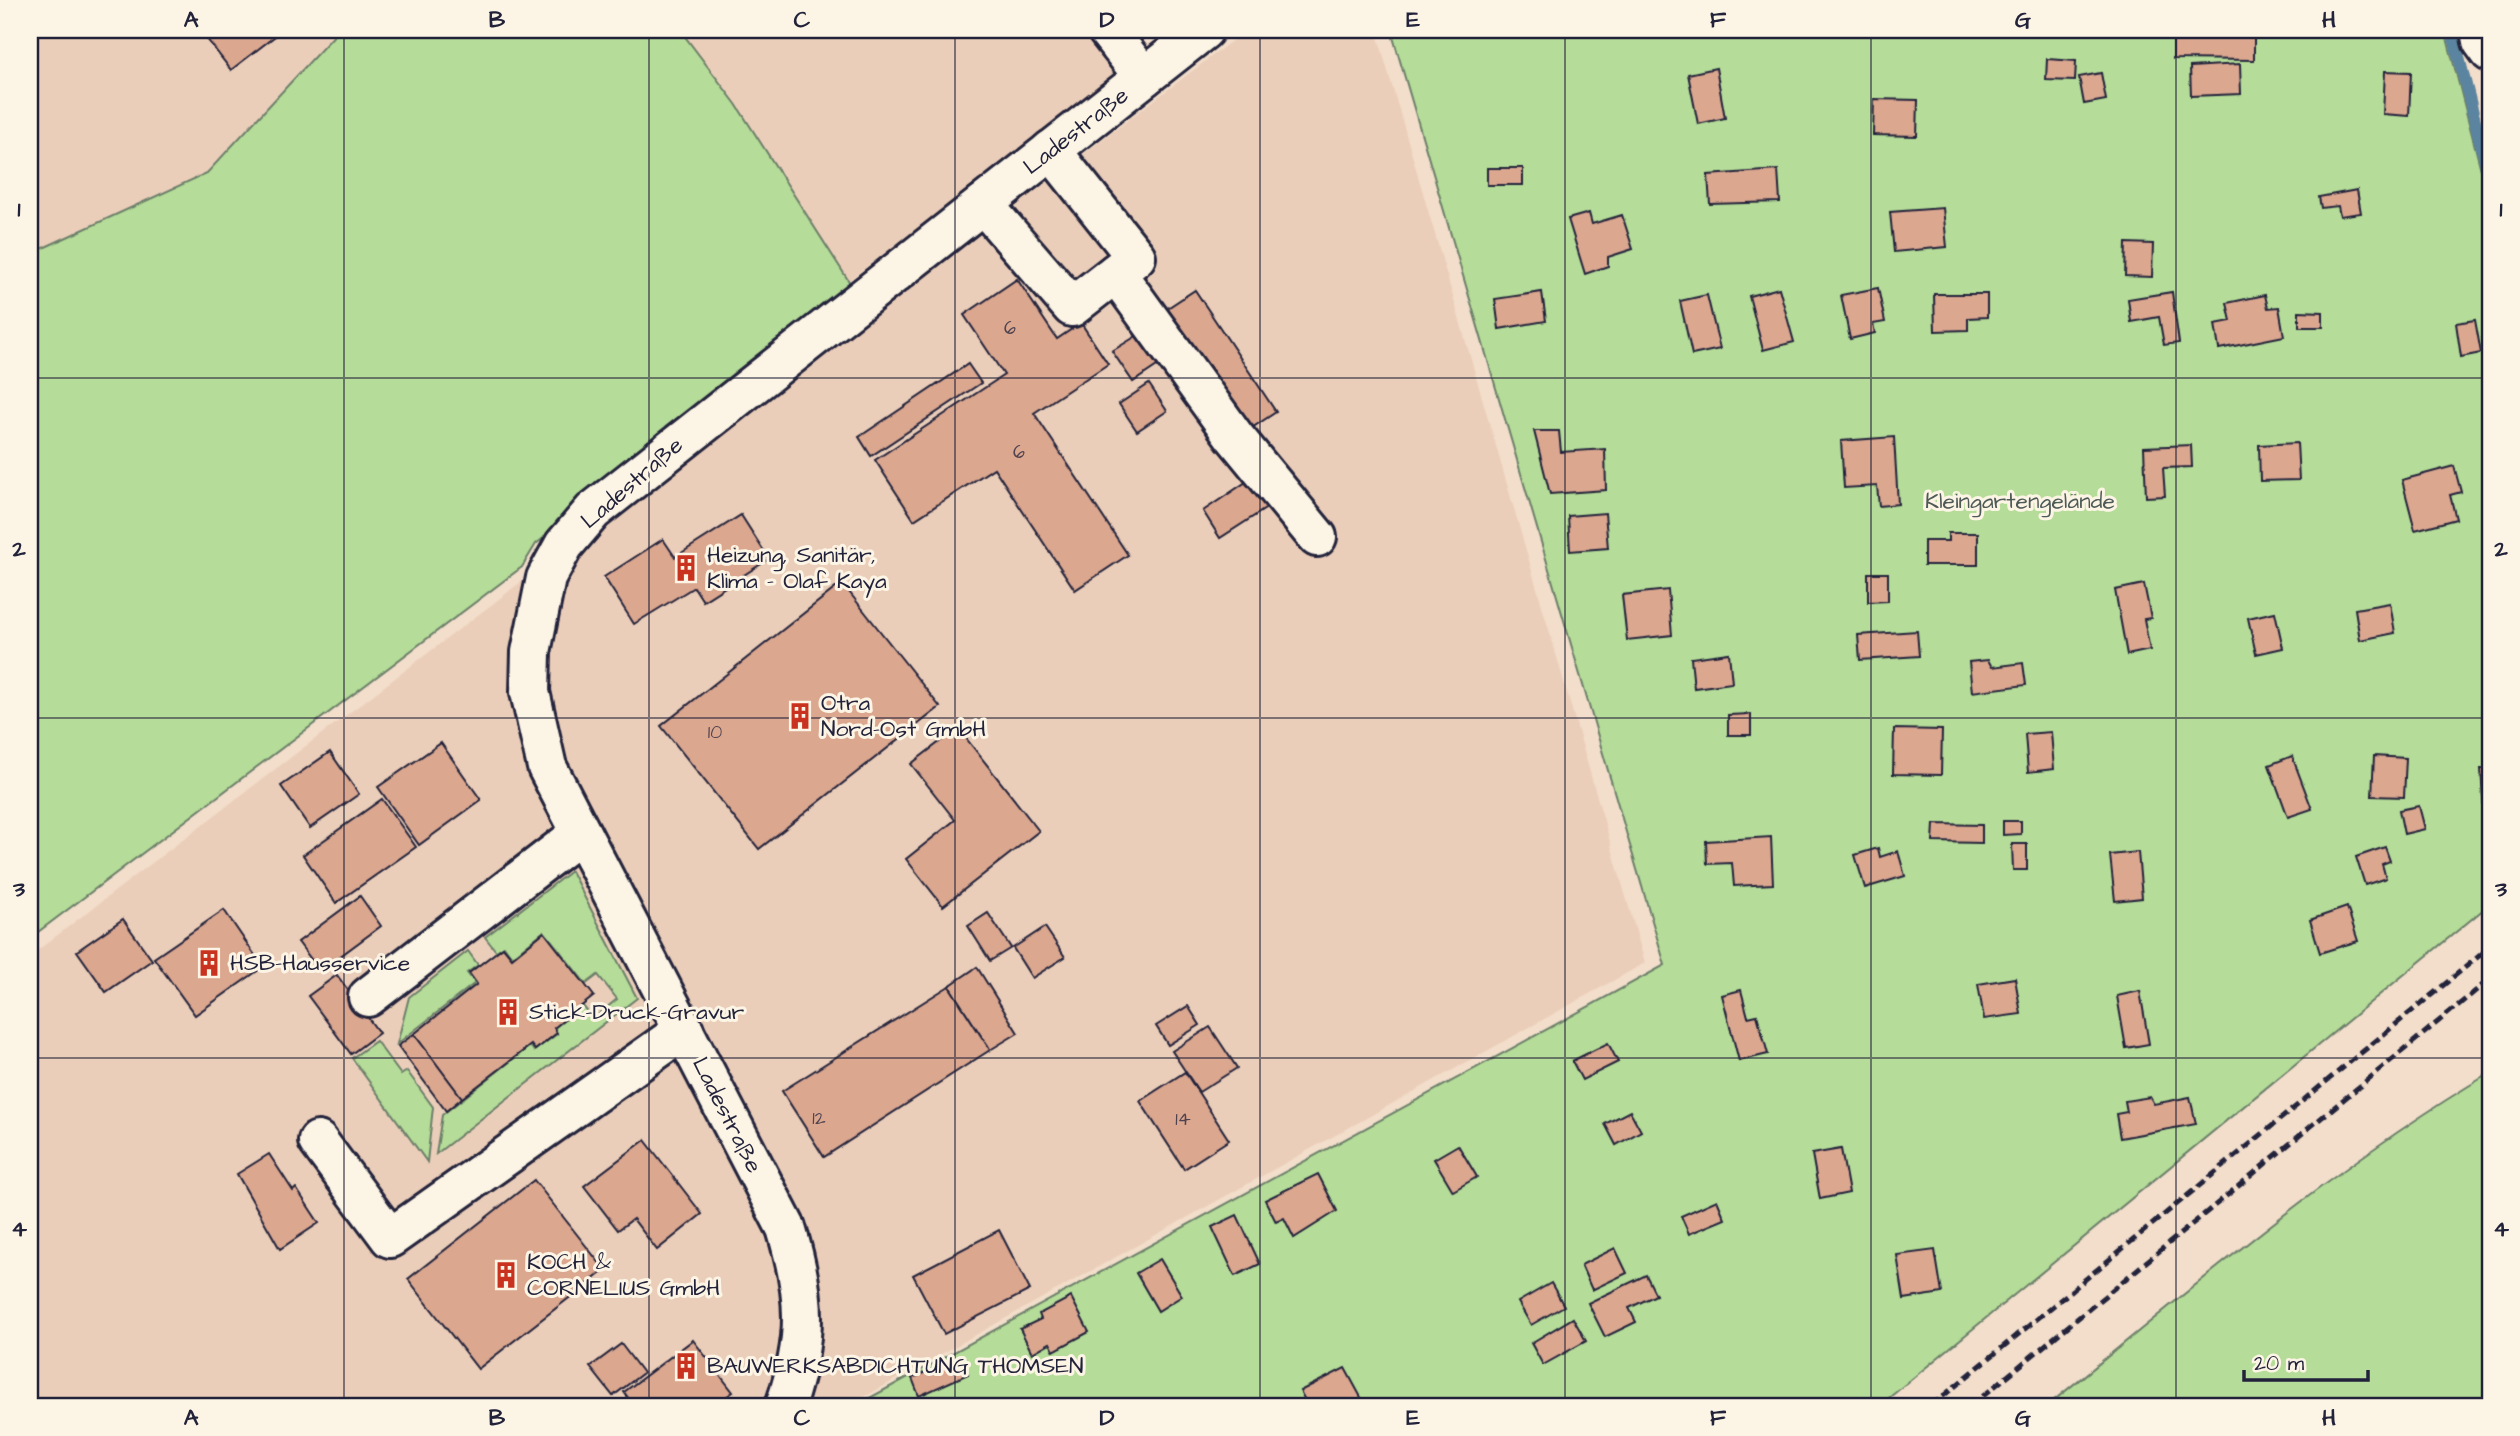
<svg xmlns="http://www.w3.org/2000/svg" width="2520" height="1436" font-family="'Architects Daughter',sans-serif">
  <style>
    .built { fill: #ebceb9 }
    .green { fill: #b5dc98; stroke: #6c7f6a; stroke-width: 2 }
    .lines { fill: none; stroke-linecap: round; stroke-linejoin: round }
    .stream { stroke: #5a849f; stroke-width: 12 }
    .building { fill: #dba78f; stroke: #22223b; stroke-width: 2 }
    .minor-casing { stroke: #22223b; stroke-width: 44 }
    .minor { stroke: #fcf5e5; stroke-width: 38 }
    .rail { stroke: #22223b; stroke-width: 5; stroke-dasharray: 10 5; stroke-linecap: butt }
    .grid { fill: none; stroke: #22223b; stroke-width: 2; stroke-opacity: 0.55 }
    .labels { text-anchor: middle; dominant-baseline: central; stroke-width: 6; stroke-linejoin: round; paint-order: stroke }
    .number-label { font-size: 19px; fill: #504350 }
    .street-label { font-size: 23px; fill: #22223b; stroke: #fcf5e5 }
    .park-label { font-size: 23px; fill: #4e5a57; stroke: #fcf5e5 }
    .poi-label { font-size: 23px; fill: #22223b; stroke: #fcf5e5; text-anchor: start }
    .neatline { fill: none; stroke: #22223b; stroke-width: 2.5 }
    .grid-label { font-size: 23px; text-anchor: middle; font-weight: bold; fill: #22223b }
  </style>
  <rect width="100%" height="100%" fill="#f2decb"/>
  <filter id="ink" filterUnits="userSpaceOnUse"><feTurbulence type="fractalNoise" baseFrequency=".0143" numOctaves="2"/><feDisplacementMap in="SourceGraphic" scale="14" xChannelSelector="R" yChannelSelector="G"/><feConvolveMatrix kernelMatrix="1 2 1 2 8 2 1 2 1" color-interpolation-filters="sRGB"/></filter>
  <g filter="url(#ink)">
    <g class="built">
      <path d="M30,30h358l-146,142 -212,105z"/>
      <path d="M642,30h485l20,26 -322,242z"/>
      <path d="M1246,30h130l269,933 -797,443h-818v-450z"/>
    </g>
    <g class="green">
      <path d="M339,30h341l56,74 121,190 -321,250 -14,23 -492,371v-684l177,-81z"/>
      <path d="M1391,30h1054l45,175v699l-611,502h-1024l810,-441z"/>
      <path d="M571,871l66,127 -201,156 6,-39 88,-69 4,5 23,-17 -3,-6 29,-22 10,13 24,-20 -19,-24 -12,9 -42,-53 -32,26 -8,-11 -8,5 -11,-14z"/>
      <path d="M468,951l10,14 -11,8 8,10 -78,61 12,-47z"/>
      <path d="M376,1041l25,34 6,-4 26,36 -6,55 -75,-104z"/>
      <path d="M2490,1073v333h-443c143,-116 285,-239 443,-333z"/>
    </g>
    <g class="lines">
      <path class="stream" d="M2452,30l38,150"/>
    </g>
    <g class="building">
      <path d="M200,30h83l-52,40z"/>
      <path d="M2273,30h53l1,4 -53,3z"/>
      <path d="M2173,37h81v23l-81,-1z"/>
      <path d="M2047,59l29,2 -1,20 -29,-1z"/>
      <path d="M2240,64l1,30 -50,2 -1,-29z"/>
      <path d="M1716,68l9,50 -27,6 -10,-50z"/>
      <path d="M2385,71l26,1 -2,44 -26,-2z"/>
      <path d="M2101,73l5,27 -22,4 -5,-27z"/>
      <path d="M1874,99l44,1 -1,36 -44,-1z"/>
      <rect x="1487" y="168" width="36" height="17"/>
      <path d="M1778,170l2,32 -70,2 -2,-29z"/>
      <path d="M2357,190l4,23 -21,3 -2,-10 -17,2 -2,-11z"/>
      <path d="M1943,208l4,39 -53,5 -4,-40z"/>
      <path d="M1589,213l3,11 30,-9 11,34 -25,8v9l-23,8 -17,-55z"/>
      <path d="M2126,243l27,1 -1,33 -27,-1z"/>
      <path d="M1017,279l40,60 24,-16 27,41 -74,49 94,142 -53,35 -81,-122 -80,52 -39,-60 129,-85 -40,-60z"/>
      <path d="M1779,288l15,54 -31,8 -14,-54z"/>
      <path d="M1878,288l7,34 -12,2 2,9 -25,6 -9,-44z"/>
      <path d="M1195,290l81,122 -35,23 -81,-122z"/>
      <path d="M1542,292l4,29 -47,8 -4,-30z"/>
      <path d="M2172,292l7,51 -15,2 -5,-28 -28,5 -3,-23z"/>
      <path d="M1934,294h53v23l-19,1v12l-33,1z"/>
      <path d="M1707,295l13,54 -28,6 -12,-54z"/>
      <path d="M2265,295l3,13 11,-1 5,29 -65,13 -4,-25 16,-3 -4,-18z"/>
      <path d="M2299,311l24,1v15h-24z"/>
      <path d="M2475,320l6,33 -20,4 -5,-34z"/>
      <path d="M1143,332l20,30 -30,20 -21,-31z"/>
      <path d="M968,364l13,19 -110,73 -12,-19z"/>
      <path d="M1149,384l18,27 -30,20 -18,-27z"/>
      <path d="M1534,431h25l2,21 44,-3 1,41 -56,4z"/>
      <path d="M1894,437l4,67 -19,2 -2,-20 -33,2 -3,-47z"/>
      <path d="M2297,443l2,37 -39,1 -1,-36z"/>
      <path d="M2191,445l1,22 -29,1 2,28 -19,1 -2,-50z"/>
      <path d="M2454,466l7,26 -11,3 6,24 -41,11 -13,-50z"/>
      <path d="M1255,476l18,28 -53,34 -17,-27z"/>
      <path d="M1605,513l3,35 -38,3 -2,-35z"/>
      <path d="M741,515l28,44 -66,42 -9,-14 -60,37 -30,-47 59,-38 12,18z"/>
      <path d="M1948,533h30v32h-54v-24h24z"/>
      <path d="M1868,573h20v28l-20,1z"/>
      <path d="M842,583l98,124 -181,142 -98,-123z"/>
      <path d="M2144,584l7,34 -7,1 6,31 -23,5 -12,-65z"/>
      <path d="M1668,590l4,45 -45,5 -5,-45z"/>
      <path d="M2390,603l5,30 -35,7 -5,-31z"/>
      <path d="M2275,612l8,36 -27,6 -8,-36z"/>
      <path d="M1917,631l2,25 -59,4 -2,-25z"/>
      <path d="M1729,653l3,30 -38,5 -3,-30z"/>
      <path d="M1988,660l4,7 31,-4 3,22 -54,7 -3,-30z"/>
      <path d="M1751,714v21h-23v-20z"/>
      <path d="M958,728l81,103 -96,75 -37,-47 49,-39 -44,-56z"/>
      <path d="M1894,729l48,1 -1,45 -48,-1z"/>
      <path d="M2051,732l3,37 -26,3 -3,-38z"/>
      <path d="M441,743l40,57 -62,45 -41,-58z"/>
      <path d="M330,752l29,42 -49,34 -29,-42z"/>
      <path d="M2292,756l20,53 -24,8 -19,-52z"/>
      <path d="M2374,756l32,2 -2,39 -32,-1z"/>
      <path d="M2481,769h9v72h-4z"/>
      <path d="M382,799l34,48 -80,56 -33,-48z"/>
      <path d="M2419,806l6,23 -21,5 -5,-24z"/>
      <path d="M2003,821h18v13l-18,1z"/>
      <path d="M1934,824l48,1v18l-49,-1z"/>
      <path d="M1771,837l2,47 -39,2 -2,-23 -25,1 -1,-23z"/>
      <path d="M2012,844h15v26h-14z"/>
      <path d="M2385,847l5,14 -8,3 4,14 -21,7 -9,-28z"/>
      <path d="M1878,848l2,9 18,-6 7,25 -40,12 -10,-33z"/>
      <path d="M2138,852l4,46 -27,3 -5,-46z"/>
      <path d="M360,896l21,30 -61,45 -22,-29z"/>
      <path d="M2347,907l11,34 -38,12 -10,-33z"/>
      <path d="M224,910l39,57 -68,48 -41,-57z"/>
      <path d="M988,913l23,35 -21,13 -22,-35z"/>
      <path d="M123,919l29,41 -46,32 -29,-41z"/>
      <path d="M1045,927l20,30 -33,21 -19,-30z"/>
      <path d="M544,932l50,64 -40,32 3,5 -22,17 -4,-5 -69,53 -48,-64 63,-50 -8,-11 34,-26 9,11z"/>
      <path d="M977,967l41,66 -28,17 -41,-64z"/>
      <path d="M337,975l42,58 -28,21 -43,-58z"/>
      <path d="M2015,978l6,36 -37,5 -6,-35z"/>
      <path d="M949,986l41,64 -166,107 -42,-66z"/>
      <path d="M1741,990l7,27 9,-2 11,39 -29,7 -17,-66z"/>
      <path d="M2140,991l9,53 -23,4 -9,-52z"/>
      <path d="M1188,1006l12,19 -32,20 -12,-19z"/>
      <path d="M1210,1027l27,41 -38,24 -27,-41z"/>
      <path d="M414,1034l48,64 -16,13 -48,-65z"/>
      <path d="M1608,1043l10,19 -36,18 -10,-19z"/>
      <path d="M1185,1072l44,68 -45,29 -44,-68z"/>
      <path d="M2150,1097l4,7 36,-7 6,27 -76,14 -4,-24 11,-2 -2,-11z"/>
      <path d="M1630,1111l11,20 -25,14 -11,-21z"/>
      <path d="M645,1140l57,74 -45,36 -24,-31 -15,11 -34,-44z"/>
      <path d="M1458,1145l19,32 -24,14 -19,-32z"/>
      <path d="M1841,1149l8,44 -29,6 -8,-45z"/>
      <path d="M269,1154l24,37 3,-3 23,35 -39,26 -43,-75z"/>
      <path d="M1318,1174l19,37 -43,27 -10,-20 -8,4 -11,-22z"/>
      <path d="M534,1180l71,90 -127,99 -70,-90z"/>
      <path d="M1717,1200l8,19 -36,15 -8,-18z"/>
      <path d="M1237,1215l23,49 -25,12 -23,-49z"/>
      <path d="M999,1230l31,60 -86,44 -31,-59z"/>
      <path d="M1615,1248l12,25 -35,17 -11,-25z"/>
      <path d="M1935,1250l7,43 -38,6 -7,-44z"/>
      <path d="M1160,1259l22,37 -24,15 -22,-38z"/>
      <path d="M1646,1275l10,20 -27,13 7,14 -31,15 -17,-34z"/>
      <path d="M1551,1283l13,23 -33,19 -13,-23z"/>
      <path d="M1071,1297l18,35 -35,19 -4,-8 -18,10 -12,-24 21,-10 -2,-5z"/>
      <path d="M1573,1318l13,23 -43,24 -12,-22z"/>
      <path d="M693,1340l40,52 -20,14h-79l-10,-14z"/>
      <path d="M621,1344l22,29 -30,23 -23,-29z"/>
      <path d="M960,1357l8,17 -49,22 -7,-18z"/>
      <path d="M1345,1368l18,33 -10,5h-45l-8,-15z"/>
    </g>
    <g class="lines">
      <defs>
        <g id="minor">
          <path d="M1107,30l37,47"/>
          <path d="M2480,30l2,11 8,11"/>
          <path d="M983,204l89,103 64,-50 -85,-107"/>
          <path d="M1116,273l118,163 83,101"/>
          <path d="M368,997l213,-164"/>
          <path d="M318,1141l72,97 294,-208"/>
          <path d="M785,1406c23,-68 22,-109 1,-178l-239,-461 -17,-75 1,-40 15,-74 18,-33 29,-34 611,-481"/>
        </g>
      </defs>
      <use href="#minor" class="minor-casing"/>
      <use href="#minor" class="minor"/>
      <g class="rail">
        <path d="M1931,1406l559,-459"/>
        <path d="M1971,1406l519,-427"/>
      </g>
    </g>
  </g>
  <path class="grid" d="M344,30v1376M649,30v1376M955,30v1376M1260,30v1376M1565,30v1376M1871,30v1376M2176,30v1376M30,378h2460M30,718h2460M30,1058h2460"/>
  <defs>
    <symbol id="building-bare" viewBox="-9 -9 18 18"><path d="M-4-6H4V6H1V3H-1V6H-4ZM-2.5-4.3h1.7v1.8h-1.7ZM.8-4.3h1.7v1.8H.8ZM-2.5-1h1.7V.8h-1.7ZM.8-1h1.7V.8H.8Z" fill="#c8321e" stroke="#fcf5e5" stroke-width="2.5" paint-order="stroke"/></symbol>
  </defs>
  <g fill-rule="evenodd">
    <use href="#building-bare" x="667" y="549" width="38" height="38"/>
    <use href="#building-bare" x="781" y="697" width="38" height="38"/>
    <use href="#building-bare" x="190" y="944" width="38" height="38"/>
    <use href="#building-bare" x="489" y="993" width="38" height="38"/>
    <use href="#building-bare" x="487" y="1256" width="38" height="38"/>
    <use href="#building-bare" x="667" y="1347" width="38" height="38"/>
  </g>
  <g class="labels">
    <g class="number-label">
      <text x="1010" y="328">6</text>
      <text x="1019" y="452">6</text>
      <text x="715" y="732">10</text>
      <text x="819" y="1118">12</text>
      <text x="1183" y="1119">14</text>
    </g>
    <g class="street-label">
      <text transform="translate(1076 131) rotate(-38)">Ladestraße</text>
      <text transform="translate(632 483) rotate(-41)">Ladestraße</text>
      <text transform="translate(727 1115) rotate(63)">Ladestraße</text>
    </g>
    <g class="park-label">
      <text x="2020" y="501">Kleingartengelände</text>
    </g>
    <g class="poi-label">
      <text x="707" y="555">Heizung, Sanitär,<tspan x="707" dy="26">Klima - Olaf Kaya</tspan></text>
      <text x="821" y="703">Otra<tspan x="821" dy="26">Nord-Ost GmbH</tspan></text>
      <text x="230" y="963">HSB-Hausservice</text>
      <text x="529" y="1012">Stick-Druck-Gravur</text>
      <text x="527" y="1262">KOCH &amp;<tspan x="527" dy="26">CORNELIUS GmbH</tspan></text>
      <text x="707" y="1366">BAUWERKSABDICHTUNG THOMSEN</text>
    </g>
  </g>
  <rect width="2520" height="1436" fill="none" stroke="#fcf5e5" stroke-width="77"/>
  <path d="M2244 1370v10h124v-10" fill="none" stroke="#22223b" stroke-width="3.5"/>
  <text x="2254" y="1370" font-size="21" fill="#22223b" stroke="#fcf5e5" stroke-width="5" paint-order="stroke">20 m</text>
  <rect x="38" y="38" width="2444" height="1360" class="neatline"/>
  <g class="grid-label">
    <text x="191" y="27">A</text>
    <text x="497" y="27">B</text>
    <text x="802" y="27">C</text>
    <text x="1107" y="27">D</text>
    <text x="1413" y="27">E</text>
    <text x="1718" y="27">F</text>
    <text x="2023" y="27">G</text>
    <text x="2329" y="27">H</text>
    <text x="19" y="216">1</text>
    <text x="2501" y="216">1</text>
    <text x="19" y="556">2</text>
    <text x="2501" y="556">2</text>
    <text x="19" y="896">3</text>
    <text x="2501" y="896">3</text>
    <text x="19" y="1236">4</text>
    <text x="2501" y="1236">4</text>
    <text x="191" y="1425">A</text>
    <text x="497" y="1425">B</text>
    <text x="802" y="1425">C</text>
    <text x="1107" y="1425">D</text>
    <text x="1413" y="1425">E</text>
    <text x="1718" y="1425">F</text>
    <text x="2023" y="1425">G</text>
    <text x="2329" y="1425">H</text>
  </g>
</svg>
